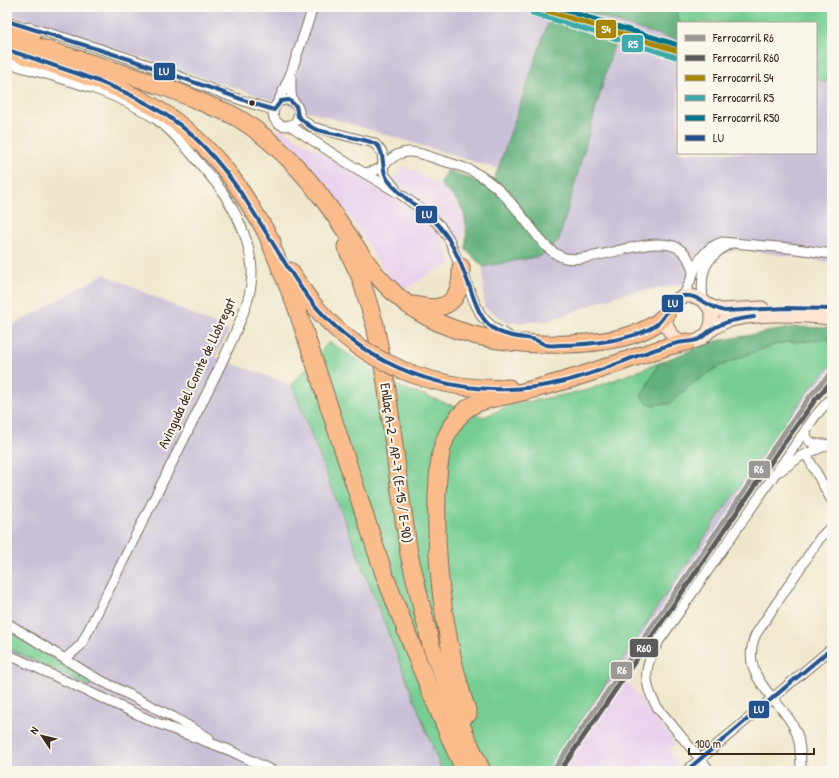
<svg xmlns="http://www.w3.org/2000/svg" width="839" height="778" font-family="'Patrick Hand',sans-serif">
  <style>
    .built { fill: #e9d2ed }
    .industrial { fill: #c9bfd7 }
    .green { fill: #76cd92; stroke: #587c58 }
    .forest { fill: #60b07c; stroke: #4e6d4d }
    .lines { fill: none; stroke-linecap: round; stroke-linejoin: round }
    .street-casing { stroke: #7a6c5b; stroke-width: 11 }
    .secondary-casing { stroke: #7a6c5b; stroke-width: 15 }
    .highway-casing { stroke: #7a6c5b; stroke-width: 19 }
    .street { stroke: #fff; stroke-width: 9 }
    .secondary { stroke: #fde4d1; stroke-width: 13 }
    .highway { stroke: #fabc8b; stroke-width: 17 }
    .highway-bridge-casing { stroke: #7a6c5b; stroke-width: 19; stroke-linecap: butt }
    .highway-bridge { stroke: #fabc8b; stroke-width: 17 }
    .bus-1-casing { stroke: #fbf7ec; stroke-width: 7 }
    .bus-1 { stroke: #22538f; stroke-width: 4 }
    .rail-1-casing { stroke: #fbf7ec; stroke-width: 8 }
    .rail-2-casing { stroke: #fbf7ec; stroke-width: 8 }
    .rail-3-casing { stroke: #fbf7ec; stroke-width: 8 }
    .rail-4-casing { stroke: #fbf7ec; stroke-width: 8 }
    .rail-5-casing { stroke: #fbf7ec; stroke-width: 8 }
    .rail-1 { stroke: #9b9895; stroke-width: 5 }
    .rail-2 { stroke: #5b5b5b; stroke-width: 5 }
    .rail-3 { stroke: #a78600; stroke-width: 5 }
    .rail-4 { stroke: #3da9aa; stroke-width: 5 }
    .rail-5 { stroke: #00738a; stroke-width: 5 }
    .bus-dot { fill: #3b2a1e; stroke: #fbf7ec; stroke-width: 1.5 }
    .labels { text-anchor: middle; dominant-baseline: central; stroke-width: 4; stroke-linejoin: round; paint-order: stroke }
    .street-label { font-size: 14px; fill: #3b2a1e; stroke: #fbf7ec }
    .line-badge { stroke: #fbf7ec; stroke-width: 1.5 }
    .badge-label { font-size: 11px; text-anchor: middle; font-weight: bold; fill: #fff }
  </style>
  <rect width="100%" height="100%" fill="#fbf7ec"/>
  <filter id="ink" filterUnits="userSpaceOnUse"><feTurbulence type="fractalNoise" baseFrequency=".025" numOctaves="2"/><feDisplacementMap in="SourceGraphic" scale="8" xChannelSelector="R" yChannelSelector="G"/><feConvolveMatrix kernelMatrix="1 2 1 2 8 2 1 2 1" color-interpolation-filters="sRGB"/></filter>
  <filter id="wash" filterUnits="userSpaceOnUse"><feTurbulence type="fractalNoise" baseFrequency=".012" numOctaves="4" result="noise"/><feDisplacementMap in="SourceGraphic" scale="16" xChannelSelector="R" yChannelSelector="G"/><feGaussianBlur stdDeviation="0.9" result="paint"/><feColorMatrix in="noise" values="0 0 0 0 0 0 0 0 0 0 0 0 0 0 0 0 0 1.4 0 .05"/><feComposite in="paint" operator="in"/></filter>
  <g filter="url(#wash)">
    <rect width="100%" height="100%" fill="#efe7cc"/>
    <g class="built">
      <path d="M280,128l86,51 49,33 19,17 9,13 9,22 -20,8 -25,17 -13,-7 -12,-15 -36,-56 -53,-65 -16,-13z"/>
      <path d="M404,166l36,19 15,14 7,9 3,14 -4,27 -7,-14 -10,-14 -22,-19 -29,-22z"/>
      <path d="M624,678l52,66 -7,6 9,13 -10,8h-107z"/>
    </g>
    <g class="industrial">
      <path d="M7,7h566l59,20 46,13v113h138v-74l16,5v179l-90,-14 -36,10 -21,25 -64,10 -73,27 -40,2 -24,-16 -1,-40 58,-11 18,-16 57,-203 -67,-17 -51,149 -229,-70 -262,-86z"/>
      <path d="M104,274l125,57 -14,26 77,28 150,386h-435v-442z"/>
      <path d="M832,364v15l-22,24 -249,368h-14l180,-267 82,-114z"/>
    </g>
    <g class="green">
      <path d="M674,7h158v77l-16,-5v-56h-136z"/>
      <path d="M832,339v25l-23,26 -82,114 -180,267h-105l-150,-386 37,-43 72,45 83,30c15,-6 27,-15 43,-15l61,-12 71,-27 -18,33 7,9 21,-1 23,-20 24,-16 30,-13 33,-12z"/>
      <path d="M7,631l85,50 -2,5 -83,-38z"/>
    </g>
    <g class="forest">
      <path d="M573,7h101l6,16h-2v17l-46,-13z"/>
      <path d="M549,20l67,17 -57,203 -18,16 -58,11 -17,-17c0,-13 2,-32 -5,-43 -5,-9 -14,-16 -21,-23l8,-14 42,17 8,-18z"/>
      <path d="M796,327l36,1v11l-53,4 -33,12 -30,13 -24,16 -23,20 -21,1 -7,-9 18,-33 52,-21z"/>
      <path d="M832,379v6l-22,18z"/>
    </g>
  </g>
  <g filter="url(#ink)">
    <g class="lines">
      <defs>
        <g id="street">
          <path d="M28,27c48,14 97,29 145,47 33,13 66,27 101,36"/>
          <path d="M7,63c48,14 108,27 149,56 20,15 34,33 50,52 24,27 43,62 46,98 1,25 -10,47 -19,69 -15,34 -32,66 -48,99 -35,69 -69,139 -104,208l-16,14"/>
          <path d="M291,77v16l2,9"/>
          <circle cx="286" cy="113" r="13"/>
          <path d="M278,102l13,-29 22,-66"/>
          <path d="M298,116l14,11 62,16 8,9 2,22 11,14"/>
          <path d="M289,125l60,39 51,30 28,20 12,12 9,13 25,62 8,16 13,12 14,7"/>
          <path d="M365,173c20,-2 23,-17 37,-20 11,-3 22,2 32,5 12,4 24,7 36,12 33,15 52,48 75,75 6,6 12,11 20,13 28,6 95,-28 117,-7 7,5 9,14 11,21"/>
          <path d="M683,296c12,-20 13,-46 39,-54l67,6 43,6"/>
          <path d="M703,300c-3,-29 1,-41 26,-56"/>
          <path d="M806,429c-1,13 7,16 18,15"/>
          <path d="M806,454l26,47"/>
          <path d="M780,471l21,-15 31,-13"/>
          <path d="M7,623l85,53 81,41 36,21"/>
          <path d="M7,654l147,68 75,28 44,21"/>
          <path d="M686,771l146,-123"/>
          <path d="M710,771l-53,-64c-15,-25 -13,-42 2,-66l157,-226 16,-18"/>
          <path d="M801,771c0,-12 0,-25 -4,-37 -13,-35 -61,-55 -41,-100l64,-96 12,-12"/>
        </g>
        <g id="secondary">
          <circle cx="689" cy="319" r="23"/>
          <path d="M708,305l12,5 42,-2"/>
          <path d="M708,332c6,-4 13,-9 19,-11 32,-9 73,-6 105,-3"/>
        </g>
        <g id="highway">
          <path d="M7,26l25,9"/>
          <path d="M7,38c50,15 99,29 148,46 20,6 39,15 58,23 8,3 17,6 25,11 37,23 68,56 93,92 18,25 33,53 55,75 46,50 117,61 182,59 30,-1 77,-6 98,-29"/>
          <path d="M11,51c45,15 92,28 134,51 30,16 57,40 79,66 19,23 33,49 48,74"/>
          <path d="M266,232l31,77 87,265 34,87 35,84 12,26"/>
          <path d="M346,247l14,29 15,49 11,57 12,95 11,77 22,91 33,87 18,39"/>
          <path d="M290,271c20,32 37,53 68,75"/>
          <path d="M414,305c33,9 48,-5 47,-38"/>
          <path d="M404,371c34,13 69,19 105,17"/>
          <path d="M468,714c-23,-70 -33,-145 -31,-218 1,-16 1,-35 6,-51 4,-12 11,-24 20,-33 12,-12 34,-14 51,-18 33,-8 66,-17 98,-29 25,-8 49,-18 75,-23"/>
        </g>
      </defs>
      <use href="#street" class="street-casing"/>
      <use href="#secondary" class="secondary-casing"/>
      <use href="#highway" class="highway-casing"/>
      <use href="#street" class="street"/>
      <use href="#secondary" class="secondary"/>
      <use href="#highway" class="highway"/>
      <defs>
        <path id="highway-bridge" d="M358,346l19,12 27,13"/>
      </defs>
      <use href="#highway-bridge" class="highway-bridge-casing"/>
      <use href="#highway-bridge" class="highway-bridge"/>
      <defs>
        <g id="bus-1">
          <path d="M7,21l122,38 132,47 13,4 7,-9 8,-1 7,6 2,10c5,5 10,10 17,13 12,5 58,10 63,17 8,9 2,24 10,34 15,21 40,30 55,51 12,16 19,36 26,54 6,16 10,34 25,44 11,7 25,8 38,10 5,1 9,4 14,6 4,1 10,0 15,0 26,0 75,-5 96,-21 10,-8 13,-24 26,-28 14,-3 27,13 42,15l61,-3 46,1"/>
          <path d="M7,50c17,5 34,11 51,17 48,16 97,34 135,69 47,43 73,101 109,153 44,62 115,98 191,100 24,1 49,-2 72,-8 30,-7 59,-21 89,-31 9,-3 20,-7 30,-8 4,-1 9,0 13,-2 6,-2 9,-7 14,-10 13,-9 28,-11 43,-13"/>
          <path d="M686,771l146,-123"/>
        </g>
      </defs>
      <use href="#bus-1" class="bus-1-casing"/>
      <use href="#bus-1" class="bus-1"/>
      <defs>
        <path id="rail-1" d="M553,771l224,-328 33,-47 22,-24"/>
        <path id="rail-2" d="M560,771l222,-325 33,-46 17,-19"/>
        <path id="rail-3" d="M534,7l144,44"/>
        <path id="rail-4" d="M532,13l144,44"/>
        <path id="rail-5" d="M555,7l123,38"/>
      </defs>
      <use href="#rail-1" class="rail-1-casing"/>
      <use href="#rail-2" class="rail-2-casing"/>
      <use href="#rail-3" class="rail-3-casing"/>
      <use href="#rail-4" class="rail-4-casing"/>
      <use href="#rail-5" class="rail-5-casing"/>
      <use href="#rail-1" class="rail-1"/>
      <use href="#rail-2" class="rail-2"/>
      <use href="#rail-3" class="rail-3"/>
      <use href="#rail-4" class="rail-4"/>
      <use href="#rail-5" class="rail-5"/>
    </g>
  </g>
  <circle class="bus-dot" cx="252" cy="103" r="3.5"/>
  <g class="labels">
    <g class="street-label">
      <text transform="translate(196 373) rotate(-65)">Avinguda del Comte de Llobregat</text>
      <text transform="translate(397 463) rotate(82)">Enllaç A-2 - AP-7 (E-15 / E-90)</text>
    </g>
  </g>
  <g class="line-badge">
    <rect x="595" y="19" width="22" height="20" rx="4" fill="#a78600"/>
    <rect x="621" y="34" width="23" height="19" rx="4" fill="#3da9aa"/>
    <rect x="153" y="62" width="23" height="19" rx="4" fill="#22538f"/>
    <rect x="415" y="205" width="23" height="19" rx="4" fill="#22538f"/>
    <rect x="661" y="294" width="23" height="19" rx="4" fill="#22538f"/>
    <rect x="748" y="460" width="23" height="19" rx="4" fill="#9b9895"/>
    <rect x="629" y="638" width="30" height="20" rx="4" fill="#5b5b5b"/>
    <rect x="610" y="661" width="23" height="19" rx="4" fill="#9b9895"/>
    <rect x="748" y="700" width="22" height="19" rx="4" fill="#22538f"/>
  </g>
  <g class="badge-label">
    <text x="606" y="33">S4</text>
    <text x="633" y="48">R5</text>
    <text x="164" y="75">LU</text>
    <text x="427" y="218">LU</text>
    <text x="673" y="307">LU</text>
    <text x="759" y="473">R6</text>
    <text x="644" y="652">R60</text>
    <text x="622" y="674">R6</text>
    <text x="759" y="713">LU</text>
  </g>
  <rect width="839" height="778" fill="none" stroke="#fbf7ec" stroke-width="24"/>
  <rect x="677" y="22" width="140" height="132" fill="#fbf7ec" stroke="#aea59a"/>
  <rect x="685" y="35" width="20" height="6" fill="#9b9895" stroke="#aea59a"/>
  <text x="713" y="42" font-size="12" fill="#3b2a1e">Ferrocarril R6</text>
  <rect x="685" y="55" width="20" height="6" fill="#5b5b5b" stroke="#aea59a"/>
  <text x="713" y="62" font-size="12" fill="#3b2a1e">Ferrocarril R60</text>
  <rect x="685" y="75" width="20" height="6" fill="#a78600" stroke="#aea59a"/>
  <text x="713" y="82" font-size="12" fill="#3b2a1e">Ferrocarril S4</text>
  <rect x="685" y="95" width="20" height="6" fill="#3da9aa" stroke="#aea59a"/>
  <text x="713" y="102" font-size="12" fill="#3b2a1e">Ferrocarril R5</text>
  <rect x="685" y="115" width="20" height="6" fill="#00738a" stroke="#aea59a"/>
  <text x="713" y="122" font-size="12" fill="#3b2a1e">Ferrocarril R50</text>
  <rect x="685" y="135" width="20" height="6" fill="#22538f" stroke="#aea59a"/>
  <text x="713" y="142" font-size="12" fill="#3b2a1e">LU</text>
  <g transform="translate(42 736) rotate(305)" stroke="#fbf7ec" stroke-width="3" paint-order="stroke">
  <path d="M0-3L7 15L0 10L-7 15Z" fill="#3b2a1e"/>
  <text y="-6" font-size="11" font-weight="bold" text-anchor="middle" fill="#3b2a1e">N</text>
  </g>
  <path d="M689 748v6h125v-6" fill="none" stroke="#3b2a1e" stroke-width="2"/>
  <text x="695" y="748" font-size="12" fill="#3b2a1e" stroke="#fbf7ec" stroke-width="3" paint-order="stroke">100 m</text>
</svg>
